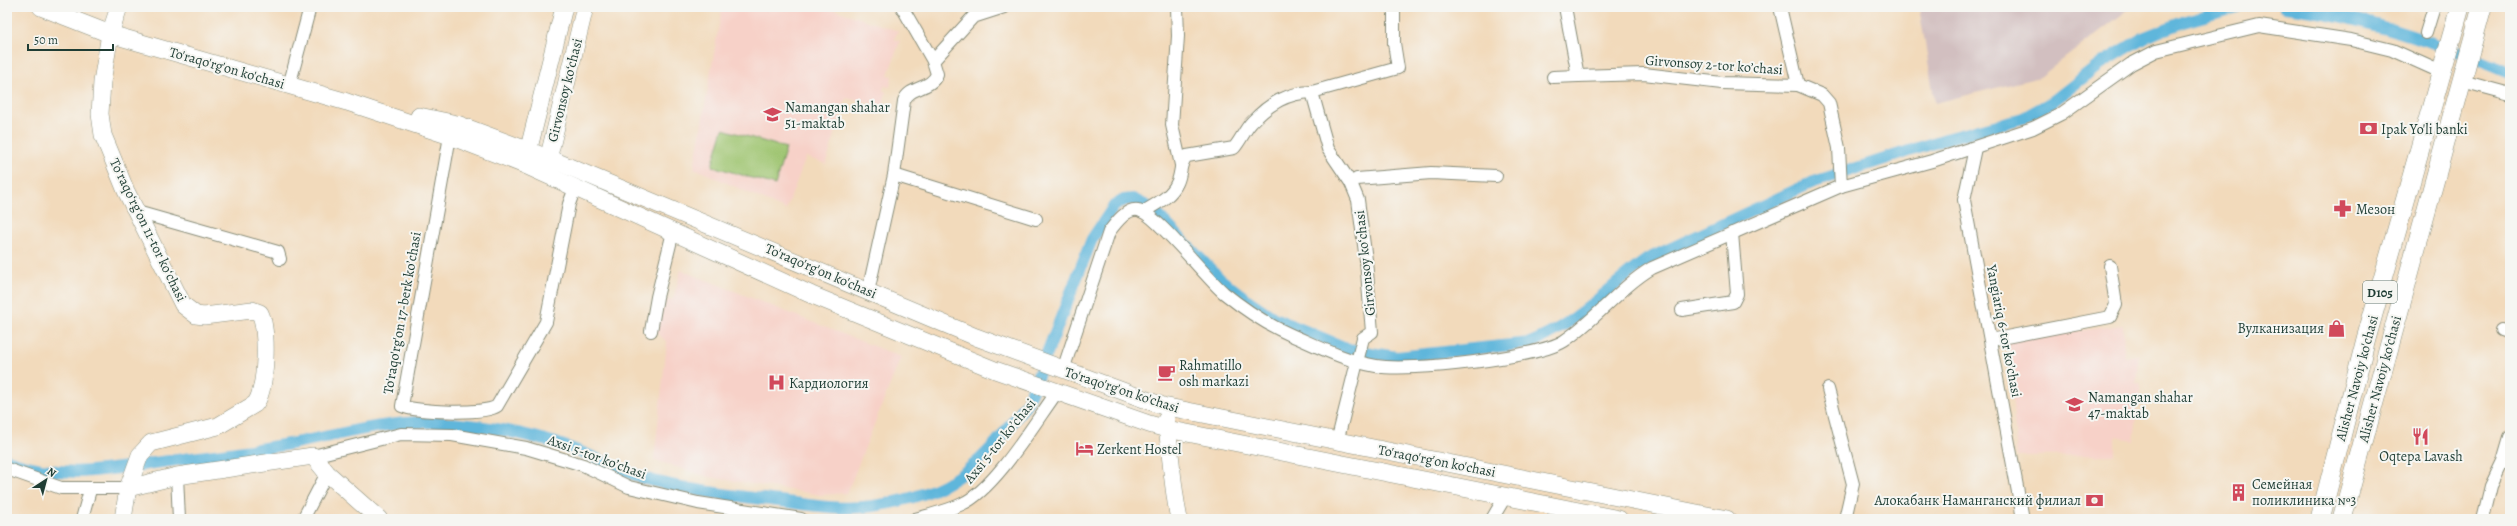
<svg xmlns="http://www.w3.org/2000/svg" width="2517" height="526" font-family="Alegreya,serif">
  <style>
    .built { fill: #f7d1c8 }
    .industrial { fill: #d2bfc0 }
    .green { fill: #9ec46f; stroke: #5e8052 }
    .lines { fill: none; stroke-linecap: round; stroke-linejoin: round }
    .canal { stroke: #5eb6db; stroke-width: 12 }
    .street-casing { stroke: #888c78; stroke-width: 14 }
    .secondary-casing { stroke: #888c78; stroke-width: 18 }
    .primary-casing { stroke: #888c78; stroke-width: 20 }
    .street { stroke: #fff; stroke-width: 12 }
    .secondary { stroke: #fff; stroke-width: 17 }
    .primary { stroke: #fff; stroke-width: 19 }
    .labels { text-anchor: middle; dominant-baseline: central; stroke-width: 4; stroke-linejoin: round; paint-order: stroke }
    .shield { fill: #f6f6f2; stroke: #60746d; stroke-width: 1 }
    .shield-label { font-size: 13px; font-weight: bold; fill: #1f3d34 }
    .street-label { font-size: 14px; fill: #1f3d34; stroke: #f6f6f2 }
    .poi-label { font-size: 14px; fill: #1f3d34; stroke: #f6f6f2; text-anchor: start }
  </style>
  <rect width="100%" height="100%" fill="#f6f6f2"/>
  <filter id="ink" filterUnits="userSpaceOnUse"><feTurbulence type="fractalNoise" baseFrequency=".025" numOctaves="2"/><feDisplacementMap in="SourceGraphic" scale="8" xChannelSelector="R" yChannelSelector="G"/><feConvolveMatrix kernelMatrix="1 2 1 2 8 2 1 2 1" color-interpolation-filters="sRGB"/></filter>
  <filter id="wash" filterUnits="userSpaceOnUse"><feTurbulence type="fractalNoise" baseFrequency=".012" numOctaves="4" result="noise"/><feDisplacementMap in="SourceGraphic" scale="16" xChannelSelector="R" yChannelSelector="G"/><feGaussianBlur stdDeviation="0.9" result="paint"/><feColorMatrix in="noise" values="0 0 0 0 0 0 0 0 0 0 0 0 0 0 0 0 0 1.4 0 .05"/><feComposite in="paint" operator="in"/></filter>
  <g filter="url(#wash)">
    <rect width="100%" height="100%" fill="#f2dabb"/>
    <g class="built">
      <path d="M722,7h104l72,24 -4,8 6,2 -12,34 4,1 -2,11 -6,-1 -1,5 3,1 -3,14 -37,-8 -20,66 -20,-7 -20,53 -92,-42z"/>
      <path d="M681,270l220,87 -54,136 -26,2 -112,-18 -55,-17 13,-118 -11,-10 4,-34 13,2z"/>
      <path d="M2123,325l1,32 15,-2 -3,27 5,1 -7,57 -19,-3v18l-98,1 -9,-116z"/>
    </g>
    <path class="industrial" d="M1919,7h229l-19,2 -89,68 -105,26z"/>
    <path class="green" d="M723,129l63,19 -11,37 -63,-19z"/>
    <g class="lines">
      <g class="canal">
        <path d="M2285,7c78,9 153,36 225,66"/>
        <path d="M7,460c54,20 99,10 154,2 45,-6 90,-11 134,-19 43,-8 85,-20 129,-21 45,0 106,11 149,27 23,8 46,21 70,29 41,12 85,17 128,22 34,4 68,11 102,6 78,-11 111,-42 155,-105l64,-162 22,-33 10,-6 9,-1 18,9 69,71 29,22 25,17 77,32 46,7 133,-14c46,-18 78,-56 118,-84l163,-76 138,-45 74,-20 29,-16 50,-39 43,-26 38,-15 54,-15"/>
      </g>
    </g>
  </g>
  <g filter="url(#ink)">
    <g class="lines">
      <defs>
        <g id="street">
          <path d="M1177,7l1,29 -6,89 9,40"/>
          <path d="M1565,7l13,69 66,-2 78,9 76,2 24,10 7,8 10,45 2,38"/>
          <path d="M1780,7l18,78"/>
          <path d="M2426,33l8,-26"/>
          <path d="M933,61l40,-44 31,-10"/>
          <path d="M1553,77l25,-1"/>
          <path d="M2462,81l48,13"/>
          <path d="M289,86l21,-79"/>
          <path d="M450,136l-48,270c14,6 83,9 95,0l49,-84 23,-118 6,-16"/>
          <path d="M1975,148l-11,52 59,319"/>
          <path d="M894,175l142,44"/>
          <path d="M1351,183l6,-4 74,-6 65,3"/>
          <path d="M137,212l141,40 2,7"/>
          <path d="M1143,212c13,-8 28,-15 34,-29 5,-10 2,-20 10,-27l47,-8c7,-8 11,-19 18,-26 18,-19 35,-29 60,-30"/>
          <path d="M868,292l26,-117 10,-74c5,-15 27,-11 33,-27l-4,-13 -31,-54"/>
          <path d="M1682,310l51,-8 4,-8 -5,-61"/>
          <path d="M2501,330l9,3"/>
          <path d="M651,331l6,-34 16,-65"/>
          <path d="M1991,340l119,-23 6,-12 -6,-39"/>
          <path d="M1063,370l46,-138c6,-8 17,-24 29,-22 17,2 68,68 86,83 20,16 42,31 65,41 28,12 56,27 87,32 33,6 161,-8 188,-25 32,-21 56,-54 88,-73l189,-82 91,-25 101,-33 28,-14 70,-50 25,-13 103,-25 92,14 41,10 49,22"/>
          <path d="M1828,389l25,95 -8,35"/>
          <path d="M1337,442l26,-104 9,-6 -6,-72 -8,-60 -7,-17 -23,-34 -16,-57 86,-24 -4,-25v-36"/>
          <path d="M313,456l88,-22 51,1 74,13 57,17 46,22 69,16 103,16"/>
          <path d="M7,469l54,19h67"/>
          <path d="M177,476l2,43"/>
          <path d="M82,519l8,-29"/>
          <path d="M303,519l24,-46"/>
          <path d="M915,519c16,-4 32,-8 47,-15 33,-15 73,-82 95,-112"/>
          <path d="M1492,519l13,-22"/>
          <path d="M2483,519l8,-33 12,-25 7,-24"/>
        </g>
        <g id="secondary">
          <path d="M41,7l69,27 237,68 103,34 75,29 287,130 183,75 154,54 18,5 452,90"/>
          <path d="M119,7l-9,27 -8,48 -2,32 3,21 23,56 57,114 13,10 8,1 48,-6 8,3c8,16 7,77 -5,91l-37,22 -67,17 -11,12 -12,33 -5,31"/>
          <path d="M419,116l38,8 91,34 428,179 187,69 564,113"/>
          <path d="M526,160l38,-153"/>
          <path d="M546,168l39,-161"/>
          <path d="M1166,420c5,33 6,66 13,99"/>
          <path d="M128,488l49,-12 136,-20 14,17 52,46"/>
        </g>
        <g id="primary">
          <path d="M2320,519l46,-180 94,-332"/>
          <path d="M2342,519l140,-512"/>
        </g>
      </defs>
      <use href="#street" class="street-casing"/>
      <use href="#secondary" class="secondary-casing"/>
      <use href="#primary" class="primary-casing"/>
      <use href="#street" class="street"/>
      <use href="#secondary" class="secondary"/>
      <use href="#primary" class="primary"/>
    </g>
  </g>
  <defs>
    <symbol id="school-bare" viewBox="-9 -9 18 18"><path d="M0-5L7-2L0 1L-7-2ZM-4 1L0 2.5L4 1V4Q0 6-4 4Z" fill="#d1495b" stroke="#f6f6f2" stroke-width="2.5" paint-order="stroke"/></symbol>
    <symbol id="bank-bare" viewBox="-9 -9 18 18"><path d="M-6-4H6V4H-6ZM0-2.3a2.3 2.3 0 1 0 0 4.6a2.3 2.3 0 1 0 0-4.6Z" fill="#d1495b" stroke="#f6f6f2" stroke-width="2.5" paint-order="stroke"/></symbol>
    <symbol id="pharmacy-bare" viewBox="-9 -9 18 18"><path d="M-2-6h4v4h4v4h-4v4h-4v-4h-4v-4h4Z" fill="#d1495b" stroke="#f6f6f2" stroke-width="2.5" paint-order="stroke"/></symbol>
    <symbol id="shop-bare" viewBox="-9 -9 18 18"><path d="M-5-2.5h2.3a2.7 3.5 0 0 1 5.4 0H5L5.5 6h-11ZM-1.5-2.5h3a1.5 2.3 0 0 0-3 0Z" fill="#d1495b" stroke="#f6f6f2" stroke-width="2.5" paint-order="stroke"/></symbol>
    <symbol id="cafe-bare" viewBox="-9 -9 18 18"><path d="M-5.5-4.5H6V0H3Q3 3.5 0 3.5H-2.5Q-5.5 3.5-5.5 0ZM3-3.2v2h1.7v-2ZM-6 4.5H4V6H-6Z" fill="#d1495b" stroke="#f6f6f2" stroke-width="2.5" paint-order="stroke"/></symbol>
    <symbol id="hospital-bare" viewBox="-9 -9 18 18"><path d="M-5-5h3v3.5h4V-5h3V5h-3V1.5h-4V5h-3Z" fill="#d1495b" stroke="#f6f6f2" stroke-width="2.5" paint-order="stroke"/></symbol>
    <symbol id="restaurant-bare" viewBox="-9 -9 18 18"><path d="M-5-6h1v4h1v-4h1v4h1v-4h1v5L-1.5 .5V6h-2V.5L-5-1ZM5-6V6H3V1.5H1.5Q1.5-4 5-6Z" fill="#d1495b" stroke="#f6f6f2" stroke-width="2.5" paint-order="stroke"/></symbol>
    <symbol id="hotel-bare" viewBox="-9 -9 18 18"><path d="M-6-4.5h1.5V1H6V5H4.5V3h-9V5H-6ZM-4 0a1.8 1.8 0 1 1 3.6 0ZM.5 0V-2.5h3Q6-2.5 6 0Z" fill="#d1495b" stroke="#f6f6f2" stroke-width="2.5" paint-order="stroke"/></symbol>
    <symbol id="building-bare" viewBox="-9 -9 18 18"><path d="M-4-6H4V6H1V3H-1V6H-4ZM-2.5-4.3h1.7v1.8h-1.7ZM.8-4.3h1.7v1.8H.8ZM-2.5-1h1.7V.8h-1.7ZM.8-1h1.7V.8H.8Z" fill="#d1495b" stroke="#f6f6f2" stroke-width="2.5" paint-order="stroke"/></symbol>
  </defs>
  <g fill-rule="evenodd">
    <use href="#school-bare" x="760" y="102" width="25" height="25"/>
    <use href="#bank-bare" x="2356" y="116" width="25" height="25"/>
    <use href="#pharmacy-bare" x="2330" y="196" width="25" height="25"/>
    <use href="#shop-bare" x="2324" y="316" width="25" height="25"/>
    <use href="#cafe-bare" x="1154" y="360" width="25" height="25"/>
    <use href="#hospital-bare" x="764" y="370" width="25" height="25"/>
    <use href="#school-bare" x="2062" y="392" width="25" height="25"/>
    <use href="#restaurant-bare" x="2408" y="424" width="25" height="25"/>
    <use href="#hotel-bare" x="1072" y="436" width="25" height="25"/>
    <use href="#building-bare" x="2226" y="480" width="25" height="25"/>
    <use href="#bank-bare" x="2082" y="488" width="25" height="25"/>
  </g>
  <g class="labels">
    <rect class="shield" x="2363" y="281" width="34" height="22" rx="3"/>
    <g class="shield-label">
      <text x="2380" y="292">D105</text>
    </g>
    <g class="street-label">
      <text transform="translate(1714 65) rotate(4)">Girvonsoy 2-tor koʼchasi</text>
      <text transform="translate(227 68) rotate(16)">To'raqo'rg'on ko'chasi</text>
      <text transform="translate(565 90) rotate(-76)">Girvonsoy koʻchasi</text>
      <text transform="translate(148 230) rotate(64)">Toʻraqoʻrgʻon 11-tor koʻchasi</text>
      <text transform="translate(1365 263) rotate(-96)">Girvonsoy koʻchasi</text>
      <text transform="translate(821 271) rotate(23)">To'raqo'rg'on ko'chasi</text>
      <text transform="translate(402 313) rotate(-80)">To'raqo'rg'on 17-berk koʼchasi</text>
      <text transform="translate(2004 331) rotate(79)">Yangiаriq 6-tor koʼchasi</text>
      <text transform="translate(2357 378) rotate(-75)">Alisher Navoiy ko'chasi</text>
      <text transform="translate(2380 379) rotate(-75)">Alisher Navoiy koʻchasi</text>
      <text transform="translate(1122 390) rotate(18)">To'raqo'rg'on ko'chasi</text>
      <text transform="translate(1000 441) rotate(-51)">Аxsi 5-tor koʼchasi</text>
      <text transform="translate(597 457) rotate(20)">Аxsi 5-tor koʼchasi</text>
      <text transform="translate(1437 461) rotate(11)">To'raqo'rg'on ko'chasi</text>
    </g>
    <g class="poi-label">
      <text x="785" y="107">Namangan shahar<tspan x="785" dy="16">51-maktab</tspan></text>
      <text x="2381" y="129">Ipak Yo'li banki</text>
      <text x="2356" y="209">Мезон</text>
      <text x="2324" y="328" text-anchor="end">Вулканизация</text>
      <text x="1179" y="365">Rahmatillo<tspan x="1179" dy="16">osh markazi</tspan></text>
      <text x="789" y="383">Кардиология</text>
      <text x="2088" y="397">Namangan shahar<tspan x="2088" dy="16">47-maktab</tspan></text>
      <text x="1097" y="449">Zerkent Hostel</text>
      <text x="2421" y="456" text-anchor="middle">Oqtepa Lavash</text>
      <text x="2252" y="484">Семейная<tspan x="2252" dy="16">поликлиника №3</tspan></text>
      <text x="2081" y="500" text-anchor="end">Алокабанк Наманганский филиал</text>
    </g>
  </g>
  <rect width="2517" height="526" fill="none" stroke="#f6f6f2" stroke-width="24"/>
  <g transform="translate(46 480) rotate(36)" stroke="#f6f6f2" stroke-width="3" paint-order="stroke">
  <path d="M0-3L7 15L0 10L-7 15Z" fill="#1f3d34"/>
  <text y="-6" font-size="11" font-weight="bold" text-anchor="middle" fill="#1f3d34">N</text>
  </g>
  <path d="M28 44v6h85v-6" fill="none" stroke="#1f3d34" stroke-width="2"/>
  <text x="34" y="44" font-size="12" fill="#1f3d34" stroke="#f6f6f2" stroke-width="3" paint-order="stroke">50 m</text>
</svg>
